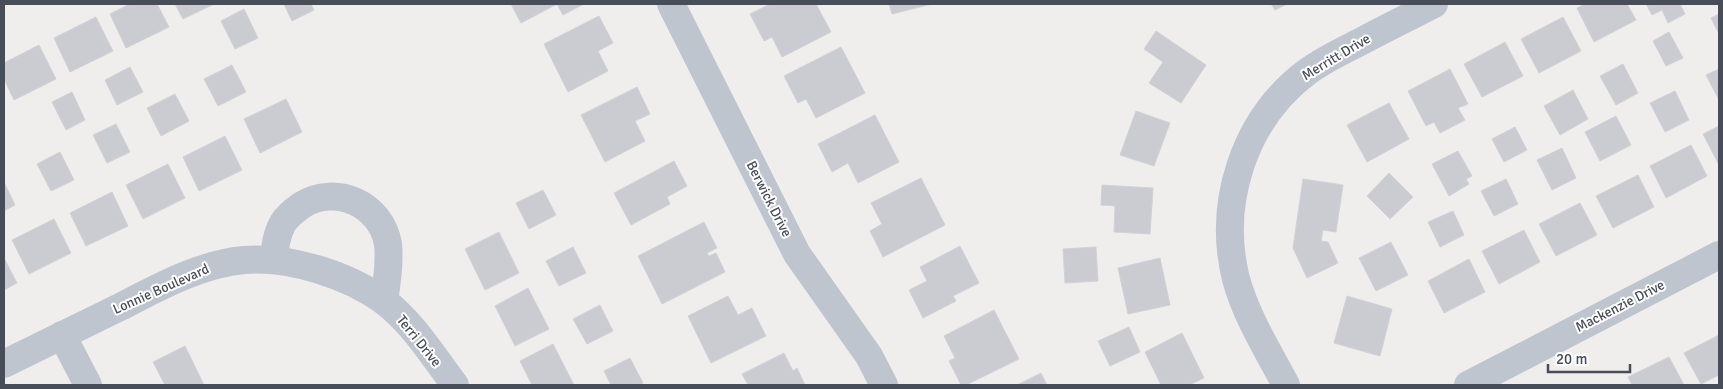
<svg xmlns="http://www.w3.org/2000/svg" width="1723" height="389" font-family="Signika,sans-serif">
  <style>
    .building { fill: #cbcbd2; stroke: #d1d2d8 }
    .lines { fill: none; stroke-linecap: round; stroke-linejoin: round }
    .minor { stroke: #bfc5ce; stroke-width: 28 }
    .labels { text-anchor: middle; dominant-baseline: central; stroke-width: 4; stroke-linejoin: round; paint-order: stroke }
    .street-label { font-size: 14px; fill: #474d59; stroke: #fff }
  </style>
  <rect width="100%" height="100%" fill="#f0eded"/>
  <g class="building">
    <path d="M130,4h27l12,23 -43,21 -16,-34z"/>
    <path d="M175,4h39l-31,15z"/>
    <path d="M284,4h27l3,6 -22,11z"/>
    <path d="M511,4h73l-21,11 -6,-11 -36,19z"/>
    <path d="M770,4h46l15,28 -49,25 -10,-20 -8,4 -14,-27z"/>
    <path d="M889,4h43l-40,10z"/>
    <path d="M1271,4h16l-12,6z"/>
    <path d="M1585,4h42l9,16 -42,22 -17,-34z"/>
    <path d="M1646,4h34l5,10 -17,9 -6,-13 -10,5z"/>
    <path d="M244,9l14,29 -23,11 -14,-28z"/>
    <path d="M1719,14v20l-8,-16z"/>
    <path d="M599,16l14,27 -15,8 10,20 -40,21 -24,-48z"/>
    <path d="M96,17l17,34 -43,21 -16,-34z"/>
    <path d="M1563,17l18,34 -42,22 -18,-34z"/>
    <path d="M1156,31l50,34 -25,38 -32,-20 14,-21 -19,-13z"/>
    <path d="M1669,32l14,26 -17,8 -13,-25z"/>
    <path d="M1505,42l18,34 -41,21 -18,-33z"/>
    <path d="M39,45l17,34 -42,21 -10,-21v-16z"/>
    <path d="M841,47l24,46 -49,25 -10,-19 -8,4 -14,-27z"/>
    <path d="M1623,64l15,29 -22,12 -16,-29z"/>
    <path d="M232,65l14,27 -28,14 -14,-27z"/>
    <path d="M130,67l13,25 -26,13 -12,-25z"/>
    <path d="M1450,69l18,35 -10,4 7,12 -25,13 -6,-11 -8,4 -18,-35z"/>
    <path d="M1719,69v31l-13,-25z"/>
    <path d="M637,87l13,27 -15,7 10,20 -40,21 -24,-47z"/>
    <path d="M1573,90l15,29 -28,16 -16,-29z"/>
    <path d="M1675,91l14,29 -24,12 -15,-29z"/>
    <path d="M72,92l13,28 -19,10 -14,-28z"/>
    <path d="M175,94l14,27 -28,15 -14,-28z"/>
    <path d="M286,99l16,33 -42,21 -16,-34z"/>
    <path d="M1389,103l20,36 -42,23 -20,-37z"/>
    <path d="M1136,111l34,12 -16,43 -34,-11z"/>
    <path d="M875,115l24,47 -41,21 -10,-20 -16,9 -14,-28z"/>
    <path d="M1616,116l15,29 -31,16 -15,-29z"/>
    <path d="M116,124l14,28 -23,11 -14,-28z"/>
    <path d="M1719,126v39l-16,-31z"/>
    <path d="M1515,127l12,23 -23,12 -12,-23z"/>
    <path d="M225,136l17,34 -43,21 -16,-34z"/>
    <path d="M1691,145l16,31 -41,22 -16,-32z"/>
    <path d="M1562,148l14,30 -24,12 -15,-30z"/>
    <path d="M1458,151l14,25 -6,3 3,5 -20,12 -17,-32z"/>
    <path d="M60,152l14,28 -23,11 -14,-27z"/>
    <path d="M674,161l13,25 -20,11 3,7 -39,21 -17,-32z"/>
    <path d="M168,164l17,34 -42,21 -17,-34z"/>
    <path d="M1389,173l24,24 -23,22 -23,-23z"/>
    <path d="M1638,175l16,32 -41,21 -17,-32z"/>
    <path d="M921,178l24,47 -62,32 -13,-26 12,-7 -11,-21z"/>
    <path d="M1303,179l40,6 -7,47 -13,-2 -2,11 7,1 10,21 -31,15 -14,-30z"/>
    <path d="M1506,179l12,25 -24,12 -13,-25z"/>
    <path d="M4,182l11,23 -11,6z"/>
    <path d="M1102,185l51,3 -3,46 -36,-2 1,-26 -14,-1z"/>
    <path d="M543,190l13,25 -27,14 -13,-26z"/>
    <path d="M112,192l16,34 -42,20 -16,-33z"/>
    <path d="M1580,203l17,32 -41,21 -17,-32z"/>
    <path d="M1453,211l11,24 -24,12 -12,-25z"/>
    <path d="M54,219l17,34 -42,21 -17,-34z"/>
    <path d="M704,222l13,26 -10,5 2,3 7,-3 9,19 -63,32 -24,-48z"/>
    <path d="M1524,230l16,32 -41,22 -17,-33z"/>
    <path d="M499,232l20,41 -34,17 -20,-41z"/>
    <path d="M1391,242l17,33 -32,16 -17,-33z"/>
    <path d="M960,246l19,37 -26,13 3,5 -33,17 -14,-28 18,-9 -7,-14z"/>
    <path d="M573,247l13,26 -27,13 -13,-25z"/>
    <path d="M1096,247l2,34 -33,2 -2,-34z"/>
    <path d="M4,258l13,25 -13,7z"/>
    <path d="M1160,258l10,47 -42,9 -10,-46z"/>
    <path d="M1469,259l16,33 -41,21 -16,-32z"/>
    <path d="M528,288l21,41 -34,17 -20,-40z"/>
    <path d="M728,296l10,19 14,-7 14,28 -55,27 -23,-47z"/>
    <path d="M1347,296l45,13 -12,47 -46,-13z"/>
    <path d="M600,305l13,26 -26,13 -14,-25z"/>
    <path d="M994,310l25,49 -53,26h-5l-12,-24 6,-3 -11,-22z"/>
    <path d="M1129,327l11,25 -30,14 -12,-25z"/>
    <path d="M1182,333l22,45 -15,7h-28l-16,-33z"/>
    <path d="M1719,335v40l-18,9 -17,-31z"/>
    <path d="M553,344l21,41h-42l-12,-24z"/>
    <path d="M185,346l19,39h-39l-12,-23z"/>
    <path d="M784,353l9,18 4,-3 8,17h-57l-6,-11z"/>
    <path d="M1669,357l15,28h-52l-4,-8z"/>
    <path d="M630,358l13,25 -3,2h-29l-7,-14z"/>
    <path d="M1041,373l6,12h-30z"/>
  </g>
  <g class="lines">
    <g class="minor">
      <path d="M671,4l126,250 72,102 15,29"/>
      <path d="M274,260c1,-12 2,-25 9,-37 4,-7 12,-13 19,-18 34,-21 79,-1 86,39 2,19 -1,39 -4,57"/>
      <path d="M62,335l26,50"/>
      <path d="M4,364c38,-19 77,-38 116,-57 39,-20 80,-43 124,-47 45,-4 104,15 140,41 29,22 49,55 71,84"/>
      <path d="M1286,385c-18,-34 -40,-69 -50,-106 -19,-76 8,-160 71,-207 16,-12 35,-21 53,-30 24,-13 49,-25 74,-38"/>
      <path d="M1468,385l251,-130"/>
    </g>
  </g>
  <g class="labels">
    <g class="street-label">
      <text transform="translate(1336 57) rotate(-31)">Merritt Drive</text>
      <text transform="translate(769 199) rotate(63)">Berwick Drive</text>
      <text transform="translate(161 289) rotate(-24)">Lonnie Boulevard</text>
      <text transform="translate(1620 306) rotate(-27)">Mackenzie Drive</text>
      <text transform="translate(419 341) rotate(51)">Terri Drive</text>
    </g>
  </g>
  <rect width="1723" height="389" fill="none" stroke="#474d59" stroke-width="10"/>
  <path d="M1548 364v8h82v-8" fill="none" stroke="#474d59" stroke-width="2.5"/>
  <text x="1556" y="364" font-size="15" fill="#474d59" stroke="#ffffff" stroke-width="4" paint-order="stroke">20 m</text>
</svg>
